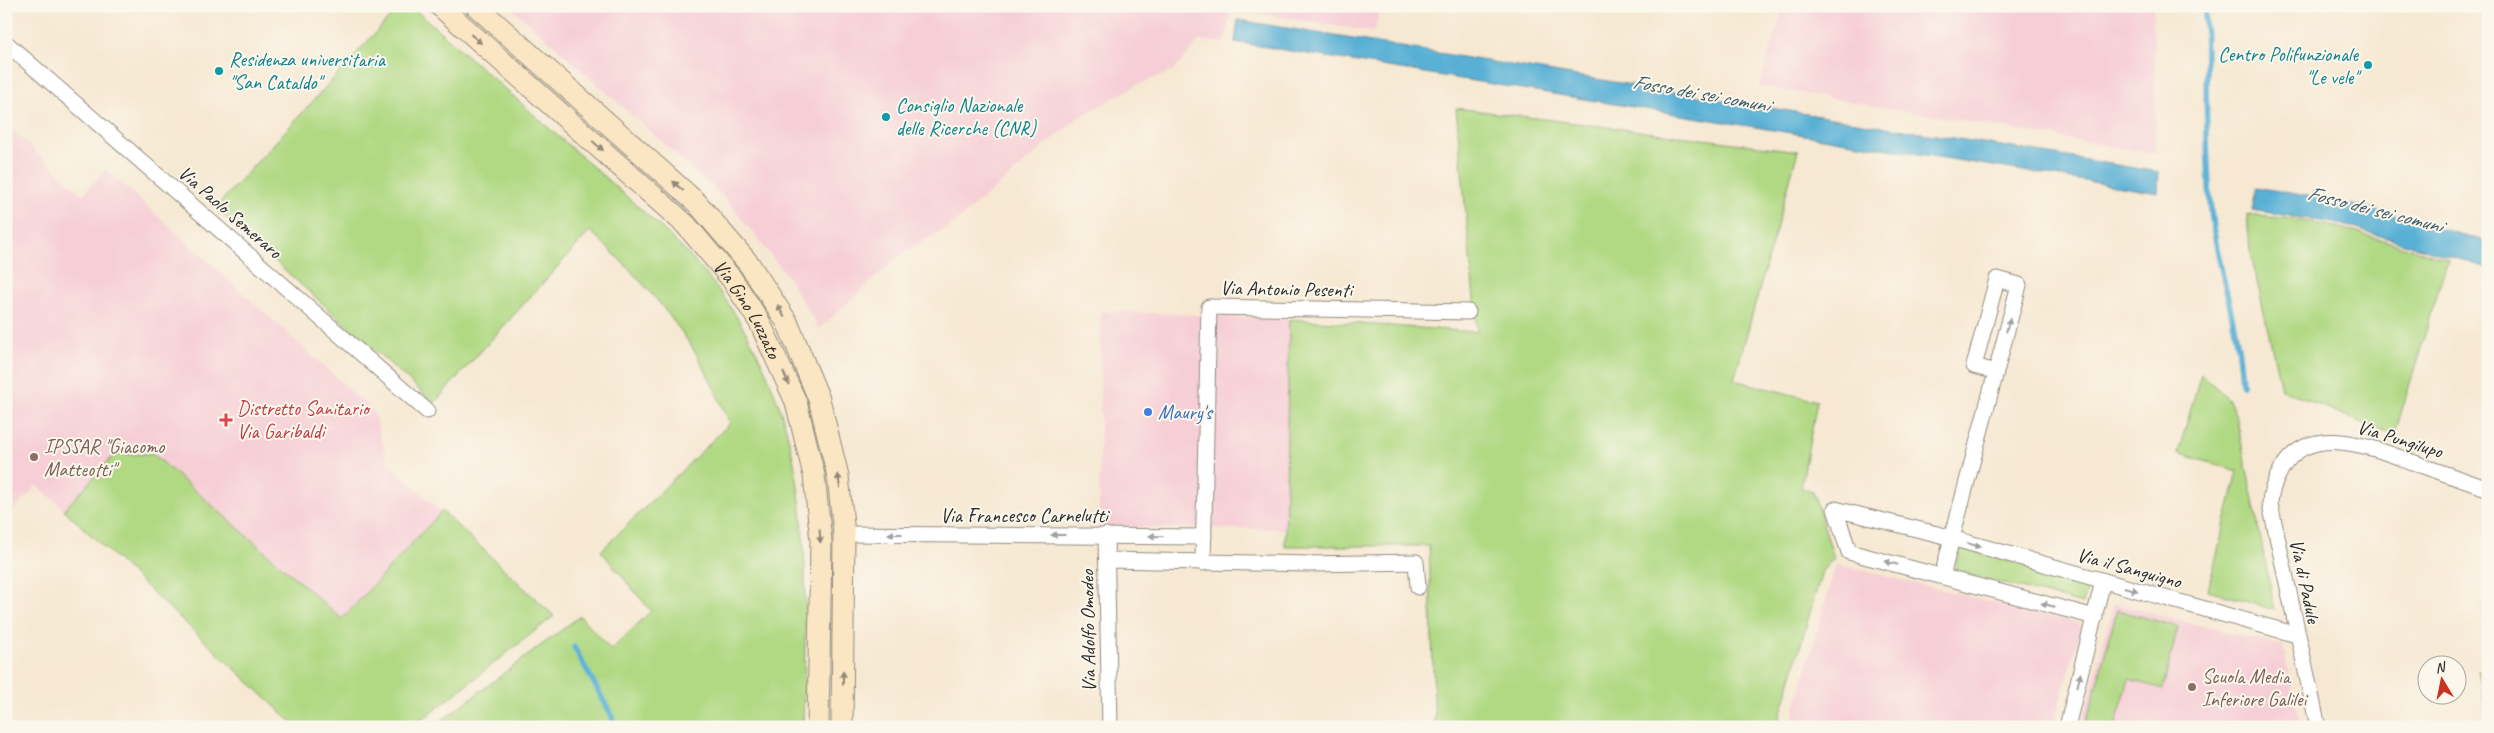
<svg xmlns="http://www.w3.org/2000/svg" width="2494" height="733" font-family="Caveat,sans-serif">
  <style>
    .built { fill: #f6cfd6 }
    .green { fill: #b1d984; stroke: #6e8258 }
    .water { fill: #59b0d5; stroke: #426e80 }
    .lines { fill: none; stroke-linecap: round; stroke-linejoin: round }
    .stream { stroke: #59b0d5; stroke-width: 5.5 }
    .minor-casing { stroke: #908a7e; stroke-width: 17 }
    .secondary-casing { stroke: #908a7e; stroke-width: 23 }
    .minor { stroke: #fff; stroke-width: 15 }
    .secondary { stroke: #fbe6c3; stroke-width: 21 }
    .oneway { fill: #938877 }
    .oneway2 { fill: #a0a0a0 }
    .culture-dot { fill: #0f9aa8; stroke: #fbf7ec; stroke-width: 2 }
    .shop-dot { fill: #3f7fe0; stroke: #fbf7ec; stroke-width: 2 }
    .health-dot { fill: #e0444e; stroke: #fbf7ec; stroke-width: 2 }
    .education-dot { fill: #8d6e63; stroke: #fbf7ec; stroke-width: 2 }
    .labels { text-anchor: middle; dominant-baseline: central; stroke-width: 4; stroke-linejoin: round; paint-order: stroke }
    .culture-label { font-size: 20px; fill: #0d838f; stroke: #fbf7ec; text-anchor: start }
    .street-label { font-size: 20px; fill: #2b2b2b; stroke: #fbf7ec }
    .health-label { font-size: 20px; fill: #be3a42; stroke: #fbf7ec; text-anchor: start }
    .shop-label { font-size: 20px; fill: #366cbe; stroke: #fbf7ec; text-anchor: start }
    .education-label { font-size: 20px; fill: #785e54; stroke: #fbf7ec; text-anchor: start }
    .water-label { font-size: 21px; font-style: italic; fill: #3b5a66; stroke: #fbf7ec }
  </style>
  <rect width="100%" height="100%" fill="#fbf7ec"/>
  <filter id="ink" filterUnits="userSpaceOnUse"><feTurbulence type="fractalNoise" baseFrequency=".02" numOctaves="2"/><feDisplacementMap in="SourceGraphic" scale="10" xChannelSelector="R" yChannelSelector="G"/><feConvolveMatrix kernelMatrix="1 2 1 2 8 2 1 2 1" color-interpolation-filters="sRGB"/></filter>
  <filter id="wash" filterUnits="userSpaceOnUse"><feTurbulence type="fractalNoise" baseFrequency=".0096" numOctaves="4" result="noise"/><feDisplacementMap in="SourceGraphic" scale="20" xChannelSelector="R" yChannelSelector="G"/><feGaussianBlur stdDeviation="1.12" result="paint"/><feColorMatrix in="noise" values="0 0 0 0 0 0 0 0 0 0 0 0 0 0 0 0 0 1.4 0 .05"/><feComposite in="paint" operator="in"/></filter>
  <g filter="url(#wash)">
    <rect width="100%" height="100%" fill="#f6e8d2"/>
    <g class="built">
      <path d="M510,6h871l-7,26 -142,-23 -8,34 -24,-3 -27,31 -36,14 -59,33 -125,106 -53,31 -81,74 -32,-53 -59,-75z"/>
      <path d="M1784,6h369l3,148 -397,-68z"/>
      <path d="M6,124l77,71 23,-26 267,242 15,52 166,153 -141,111h-116l-260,-242 -31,34z"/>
      <path d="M1101,311l188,8 -3,210 -187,-2z"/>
      <path d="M1836,564l246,60 -29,103h-263z"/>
      <path d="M2114,604l169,42 18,81h-220z"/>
    </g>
    <g class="green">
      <path d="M400,6h11l251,222c23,23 47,47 65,74 92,134 79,271 76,425h-370l147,-111 31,34 40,-39 -50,-60 129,-128c-12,-25 -23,-53 -38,-76 -29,-44 -64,-81 -102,-116l-156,172 -219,-195z"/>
      <path d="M1456,108l342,43 -64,229 83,21 -16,87 12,3 21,67 -12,13 -45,156h-342l-6,-181h-144l4,-227 188,13z"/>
      <path d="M2247,215l46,4 48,9 107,31 -54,177 -113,-47 -31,-139z"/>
      <path d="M2201,374l27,24 8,18 39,194 -67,-20 30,-119 -60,-18z"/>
      <path d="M117,452l16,3 19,-2 190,166 100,-108 112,105 -141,111h-116l-233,-217z"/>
      <path d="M1961,548l128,35 -6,21 -129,-33z"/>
      <path d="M2117,610l61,17 -15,62 -34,-10 -14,48h-30z"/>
      <path d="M2488,669v56l-10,-55z"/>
    </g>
    <g class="water">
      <path d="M1238,20l921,152 -1,21 -923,-151z"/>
      <path d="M2256,187l102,18 130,37v26l-148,-44 -88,-14z"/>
    </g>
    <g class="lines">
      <g class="stream">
        <path d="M2205,6c2,65 0,131 5,195 5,62 29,121 32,184"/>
        <path d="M574,647l37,67 4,13"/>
      </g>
    </g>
  </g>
  <g filter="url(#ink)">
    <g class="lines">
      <defs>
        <g id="minor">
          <path d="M6,43l421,368"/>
          <path d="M844,534l360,3"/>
          <path d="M1106,535l4,192"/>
          <path d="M1107,560l202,4 107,-2 2,25"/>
          <path d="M1203,563l6,-256 259,5"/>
          <path d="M1942,576l77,-291 -22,-6 -23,87 22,6"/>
          <path d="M2095,617l-246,-65 -14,-43 102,25 360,101"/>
          <path d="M2067,727l36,-146"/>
          <path d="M2318,727l-48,-223c0,-13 5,-24 12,-36 29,-48 93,-19 133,-5 24,9 49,17 73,26"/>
        </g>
        <g id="secondary">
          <path id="s1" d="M440,6l246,219 45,53 28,43 37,81 18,73 7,66 -3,186"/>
          <path d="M476,6l221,197 52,61 38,58 32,77 19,77 6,58 -2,193"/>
        </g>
      </defs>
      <use href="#minor" class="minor-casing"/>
      <use href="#secondary" class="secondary-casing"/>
      <use href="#minor" class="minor"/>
      <use href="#secondary" class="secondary"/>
    </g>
    <defs><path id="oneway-solid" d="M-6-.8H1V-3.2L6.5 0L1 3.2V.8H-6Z" transform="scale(1.25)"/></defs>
    <g class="oneway">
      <use href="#oneway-solid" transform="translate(476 39) rotate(41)"/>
      <use href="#oneway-solid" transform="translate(598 146) rotate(41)"/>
      <use href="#oneway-solid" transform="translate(678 186) rotate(-138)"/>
      <use href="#oneway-solid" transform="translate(781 311) rotate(-119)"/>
      <use href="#oneway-solid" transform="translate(786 378) rotate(67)"/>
      <use href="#oneway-solid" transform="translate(839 481) rotate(-98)"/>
      <use href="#oneway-solid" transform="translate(820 536) rotate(87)"/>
      <use href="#oneway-solid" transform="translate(843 678) rotate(-89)"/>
    </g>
    <g class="oneway2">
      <use href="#oneway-solid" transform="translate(2008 325) rotate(-75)"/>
      <use href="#oneway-solid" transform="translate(895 534) rotate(-180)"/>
      <use href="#oneway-solid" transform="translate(1058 535) rotate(-180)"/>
      <use href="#oneway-solid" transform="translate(1156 536) rotate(-179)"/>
      <use href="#oneway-solid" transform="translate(1974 545) rotate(16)"/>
      <use href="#oneway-solid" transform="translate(1891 563) rotate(-166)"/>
      <use href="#oneway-solid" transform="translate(2131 589) rotate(16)"/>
      <use href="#oneway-solid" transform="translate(2048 605) rotate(-165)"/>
      <use href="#oneway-solid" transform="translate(2079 680) rotate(-76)"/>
    </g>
  </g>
  <g class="culture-dot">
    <circle cx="2368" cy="65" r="5"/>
    <circle cx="219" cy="71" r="5"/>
    <circle cx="886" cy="117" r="5"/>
  </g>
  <circle class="shop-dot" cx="1148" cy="412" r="5"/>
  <path class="health-dot" d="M223.5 412.5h5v5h5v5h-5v5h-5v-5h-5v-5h5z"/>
  <g class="education-dot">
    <circle cx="34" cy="457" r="5"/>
    <circle cx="2192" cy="687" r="5"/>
  </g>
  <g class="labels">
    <g class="culture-label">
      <text x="2358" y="54" text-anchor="end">Centro Polifunzionale<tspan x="2358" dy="23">"Le vele"</tspan></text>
      <text x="229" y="59">Residenza universitaria<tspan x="229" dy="23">"San Cataldo"</tspan></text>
      <text x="896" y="105">Consiglio Nazionale<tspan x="896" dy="23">delle Ricerche (CNR)</tspan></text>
    </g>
    <g class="street-label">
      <text transform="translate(230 212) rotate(41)">Via Paolo Semeraro</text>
      <text transform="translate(1286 289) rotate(1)">Via Antonio Pesenti</text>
      <text stroke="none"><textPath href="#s1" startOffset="434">Via Gino Luzzato</textPath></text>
      <text transform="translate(2400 439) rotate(17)">Via Pungilupo</text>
      <text x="1024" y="515">Via Francesco Carnelutti</text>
      <text transform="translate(2129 568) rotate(15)">Via il Sanguigno</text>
      <text transform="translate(2305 581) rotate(78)">Via di Padule</text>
      <text transform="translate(1088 631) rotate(-91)">Via Adolfo Omodeo</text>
    </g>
    <g class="health-label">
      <text x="237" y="408">Distretto Sanitario<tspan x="237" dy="23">Via Garibaldi</tspan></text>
    </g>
    <g class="shop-label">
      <text x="1158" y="412">Maury's</text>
    </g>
    <g class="education-label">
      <text x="44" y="446">IPSSAR "Giacomo<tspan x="44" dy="23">Matteotti"</tspan></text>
      <text x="2202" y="676">Scuola Media<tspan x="2202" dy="23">Inferiore Galilei</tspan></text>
    </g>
    <g class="water-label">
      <text transform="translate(1701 93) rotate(10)">Fosso dei sei comuni</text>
      <text transform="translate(2375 209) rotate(14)">Fosso dei sei comuni</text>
    </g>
  </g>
  <rect width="2494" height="733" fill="none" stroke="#fbf7ec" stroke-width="25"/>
  <g transform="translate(2442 680) rotate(350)"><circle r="24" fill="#fbf7ec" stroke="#a8a59f"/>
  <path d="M0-4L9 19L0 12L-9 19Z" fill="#c8321e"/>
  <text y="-8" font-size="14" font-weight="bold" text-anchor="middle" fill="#2b2b2b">N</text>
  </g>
</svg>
